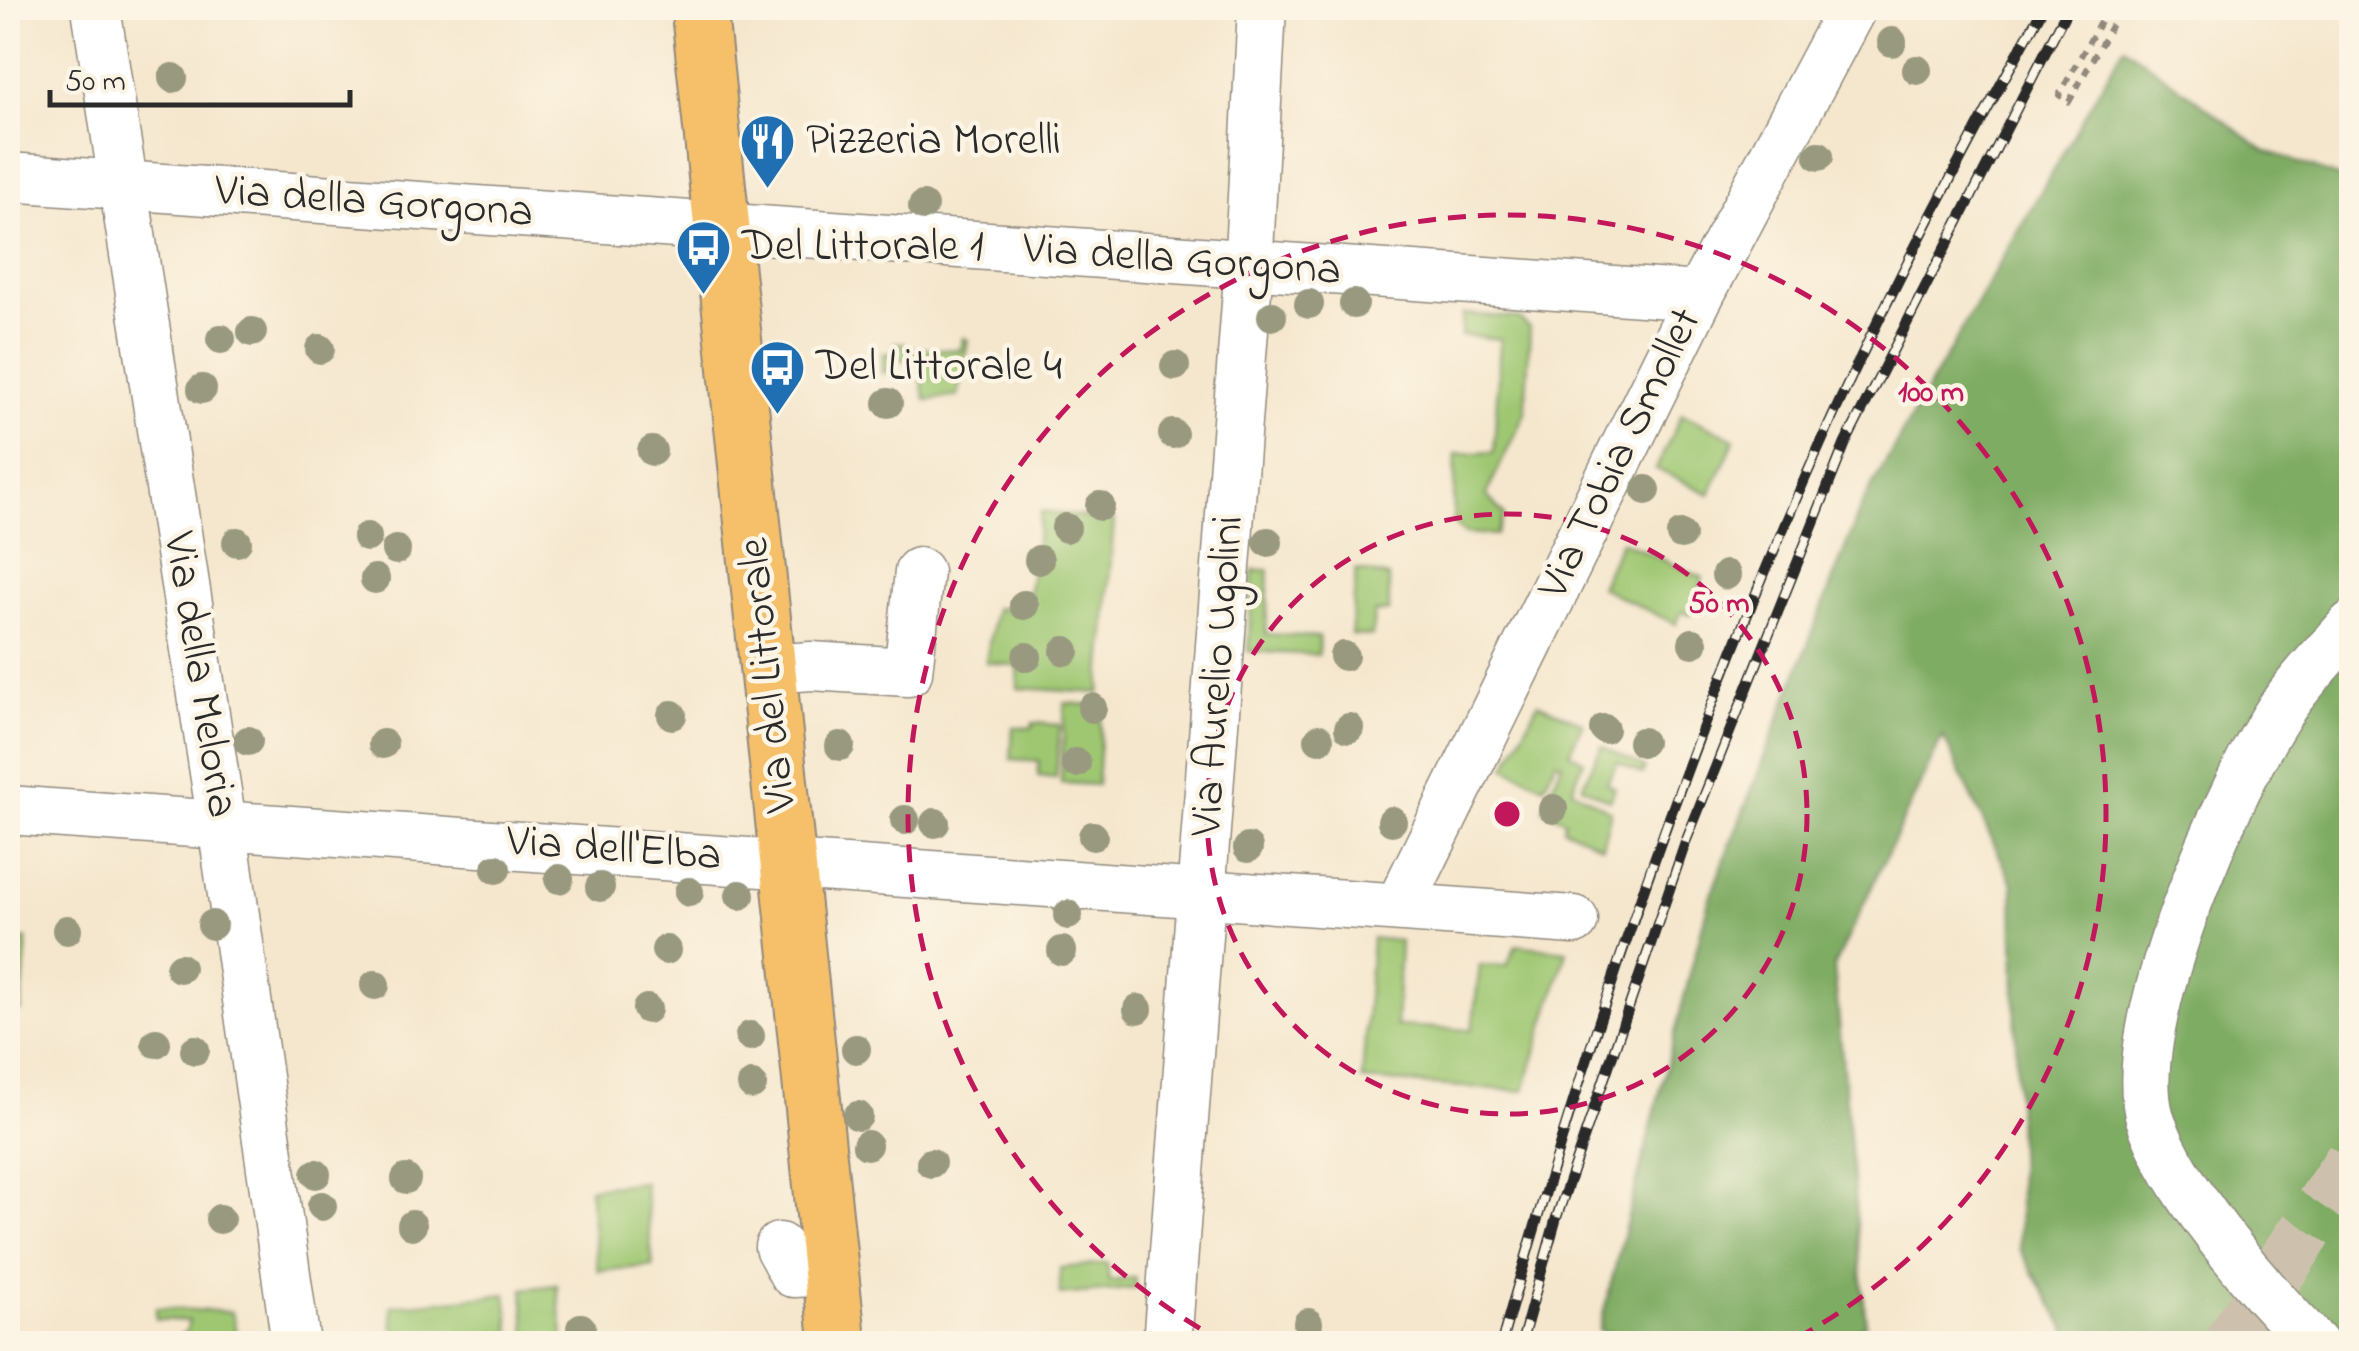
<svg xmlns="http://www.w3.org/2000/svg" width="2359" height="1351" font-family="'Indie Flower',sans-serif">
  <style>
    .green { fill: #9fc772; stroke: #65794e; stroke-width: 2.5 }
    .forest { fill: #7fac64; stroke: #556c48; stroke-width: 2.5 }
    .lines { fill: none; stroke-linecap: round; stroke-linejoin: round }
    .highway-tunnel { stroke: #cdc1ad; stroke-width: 55; stroke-dasharray: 55 28; stroke-linecap: butt }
    .minor-casing { stroke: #90897c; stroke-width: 51 }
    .major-casing { stroke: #90897c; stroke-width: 59 }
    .path { stroke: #90897c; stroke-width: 6; stroke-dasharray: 8 8; stroke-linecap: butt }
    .minor { stroke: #fff; stroke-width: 48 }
    .major { stroke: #f6c06b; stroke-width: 55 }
    .rail-casing { stroke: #2b2b2b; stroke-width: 11 }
    .rail { stroke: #fcf5e5; stroke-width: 8; stroke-dasharray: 22; stroke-linecap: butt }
    .tree { fill: #999980 }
    .ring { fill: none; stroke: #c2185b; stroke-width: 5; stroke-dasharray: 18 12 }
    .labels { text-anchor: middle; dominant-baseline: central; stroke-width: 9; stroke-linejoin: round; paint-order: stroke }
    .poi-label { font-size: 45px; fill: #2b2b2b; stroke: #fcf5e5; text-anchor: start }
    .street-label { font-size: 45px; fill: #2b2b2b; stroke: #fcf5e5 }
    .centre { fill: #c2185b; stroke: #fcf5e5; stroke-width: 5 }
    .ring-label { font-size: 30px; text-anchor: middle; font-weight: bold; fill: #c2185b; stroke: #fcf5e5; stroke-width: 9; stroke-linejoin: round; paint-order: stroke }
  </style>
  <rect width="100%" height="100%" fill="#fcf5e5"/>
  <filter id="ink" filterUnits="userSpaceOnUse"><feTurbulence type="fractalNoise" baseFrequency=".01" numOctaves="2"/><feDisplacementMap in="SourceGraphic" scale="20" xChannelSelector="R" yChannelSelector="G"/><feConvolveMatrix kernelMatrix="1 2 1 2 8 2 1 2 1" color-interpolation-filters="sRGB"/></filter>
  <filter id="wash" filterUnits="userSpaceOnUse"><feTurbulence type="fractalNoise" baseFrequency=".0048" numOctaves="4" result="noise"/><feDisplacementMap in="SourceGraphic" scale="40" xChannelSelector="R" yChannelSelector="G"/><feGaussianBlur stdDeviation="2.25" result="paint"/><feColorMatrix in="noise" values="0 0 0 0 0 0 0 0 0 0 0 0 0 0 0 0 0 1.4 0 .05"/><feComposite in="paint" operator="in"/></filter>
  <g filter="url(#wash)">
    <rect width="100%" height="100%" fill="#f5e7ce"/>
    <g class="green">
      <path d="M1463,314l56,4 11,10 -5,85 -39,82 18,20 -8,20 -32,-2 -11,-12 3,-67 38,-2 6,-113 -39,-4z"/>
      <path d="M963,338l5,2 -10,56 -32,4 -8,-36 -19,-6 -5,10 -11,5v-19l11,-1 1,-10h9l3,11 5,1 2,-7 47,2z"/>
      <path d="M1682,414l53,25 -25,55 -54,-25z"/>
      <path d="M1041,512l73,8 -14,173 -82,-5v-22l-32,-4 9,-54 31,3z"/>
      <path d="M1621,541l82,37 -13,36 -8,-3 -6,13 -76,-37z"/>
      <path d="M1253,570h16l-3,64 53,3 -1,18 -70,-4z"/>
      <path d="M1356,570l33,7v34l-15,2 -2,23 -21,-1z"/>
      <path d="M1065,703l37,3 -5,79 -36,-2z"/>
      <path d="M1538,703l45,20 -14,29 15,9 -12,28 39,22 -9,35 -39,-18 2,-8 -22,-11 19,-46 -6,-2 -12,25 -38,-19z"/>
      <path d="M1033,723l27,2 -4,53 -18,-2 1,-15 -28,-2 2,-32 19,1z"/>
      <path d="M1602,746l43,22 -3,7 -25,-13 -10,21 8,5 -6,12 -27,-14z"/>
      <path d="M1372,938l28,3 -4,85 76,4 8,-65 27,1 9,-21 51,6 -43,140 -162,-11z"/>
      <path d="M8,939l19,1 -6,71 -13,-1z"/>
      <path d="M644,1182l9,84 -55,5 -9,-83z"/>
      <path d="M1107,1263l2,18 26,-3 1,10 -76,7v-27z"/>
      <path d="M557,1285l7,58h-37l-4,-54z"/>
      <path d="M506,1294l6,49h-117l-4,-37z"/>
      <path d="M156,1308l76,4 6,31h-76l24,-11 3,-11 -33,-2z"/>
    </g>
    <path class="forest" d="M2124,46l140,104 87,32v1161h-277l-54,-93 -7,-366 -70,-148 -109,231 32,357 -31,20 -212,-1 -24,-13 110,-430 154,-398z"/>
  </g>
  <g filter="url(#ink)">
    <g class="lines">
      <path class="highway-tunnel" d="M2230,1344l122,-183"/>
      <defs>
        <g id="minor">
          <path d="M96,8l126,816 74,520"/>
          <path d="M8,177l1691,119"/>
          <path d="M769,669l42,-3 97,6 11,-100"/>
          <path d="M8,810l1566,110"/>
          <path d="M1400,905l299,-609 153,-288"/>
          <path d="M779,1247l14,26 37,-2"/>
          <path d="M1167,1344l80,-1054 15,-282"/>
          <path d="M2314,1344c-53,-53 -142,-156 -164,-226 -28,-91 80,-334 133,-412 19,-28 46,-54 69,-81"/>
        </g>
        <path id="major" d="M699,8l139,1336"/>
      </defs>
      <use href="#minor" class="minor-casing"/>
      <use href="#major" class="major-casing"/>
      <path class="path" d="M2108,8l-49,87 10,7 52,-94"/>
      <use href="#minor" class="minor"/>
      <use href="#major" class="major"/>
      <defs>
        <g id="rail">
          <path d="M1501,1344c87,-308 190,-614 322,-906 66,-146 142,-290 220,-430"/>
          <path d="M1521,1344l35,-125 130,-378 159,-397 223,-436"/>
        </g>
      </defs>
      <use href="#rail" class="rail-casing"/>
      <use href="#rail" class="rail"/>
    </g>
    <g class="tree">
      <circle cx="1892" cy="42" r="15"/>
      <circle cx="1917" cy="70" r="15"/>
      <circle cx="173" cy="78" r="15"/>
      <circle cx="1819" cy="156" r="15"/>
      <circle cx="923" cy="206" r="15"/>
      <circle cx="1309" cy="304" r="15"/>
      <circle cx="1354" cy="304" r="15"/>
      <circle cx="1272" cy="316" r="15"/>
      <circle cx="252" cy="332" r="15"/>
      <circle cx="221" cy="339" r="15"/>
      <circle cx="320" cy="349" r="15"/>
      <circle cx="1175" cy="366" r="15"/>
      <circle cx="202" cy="389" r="15"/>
      <circle cx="888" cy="403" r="15"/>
      <circle cx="1173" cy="434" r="15"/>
      <circle cx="652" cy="451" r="15"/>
      <circle cx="1646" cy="490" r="15"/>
      <circle cx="1100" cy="506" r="15"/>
      <circle cx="1066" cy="528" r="15"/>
      <circle cx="1681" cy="535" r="15"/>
      <circle cx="367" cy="537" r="15"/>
      <circle cx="237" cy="542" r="15"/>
      <circle cx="1268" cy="542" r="15"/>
      <circle cx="396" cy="550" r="15"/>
      <circle cx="1039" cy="560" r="15"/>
      <circle cx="1726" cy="575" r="15"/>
      <circle cx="375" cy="579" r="15"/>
      <circle cx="1024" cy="605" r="15"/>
      <circle cx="1693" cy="643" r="15"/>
      <circle cx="1065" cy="651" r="15"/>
      <circle cx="1344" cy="656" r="15"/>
      <circle cx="1027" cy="657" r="15"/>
      <circle cx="1092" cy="708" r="15"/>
      <circle cx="672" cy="715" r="15"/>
      <circle cx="1349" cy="728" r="15"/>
      <circle cx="1604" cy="729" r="15"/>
      <circle cx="1319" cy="739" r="15"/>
      <circle cx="248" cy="741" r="15"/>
      <circle cx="1642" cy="742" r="15"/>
      <circle cx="383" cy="744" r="15"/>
      <circle cx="840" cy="746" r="15"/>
      <circle cx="1076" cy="763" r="15"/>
      <circle cx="1553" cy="809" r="15"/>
      <circle cx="905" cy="820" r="15"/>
      <circle cx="1392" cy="821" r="15"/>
      <circle cx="935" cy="823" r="15"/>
      <circle cx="1093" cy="836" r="15"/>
      <circle cx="1248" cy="848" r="15"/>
      <circle cx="496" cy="869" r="15"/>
      <circle cx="559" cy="879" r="15"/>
      <circle cx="600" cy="887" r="15"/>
      <circle cx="689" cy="892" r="15"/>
      <circle cx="740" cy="895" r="15"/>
      <circle cx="1068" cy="915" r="15"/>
      <circle cx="212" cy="925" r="15"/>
      <circle cx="67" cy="930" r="15"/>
      <circle cx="666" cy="950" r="15"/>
      <circle cx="1062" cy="951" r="15"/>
      <circle cx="180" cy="968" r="15"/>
      <circle cx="375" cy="985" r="15"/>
      <circle cx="647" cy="1009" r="15"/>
      <circle cx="1138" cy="1009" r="15"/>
      <circle cx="750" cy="1036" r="15"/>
      <circle cx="156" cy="1043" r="15"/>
      <circle cx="856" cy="1049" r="15"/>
      <circle cx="195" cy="1050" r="15"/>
      <circle cx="752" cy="1085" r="15"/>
      <circle cx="858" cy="1116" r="15"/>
      <circle cx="867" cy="1145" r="15"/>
      <circle cx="931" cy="1163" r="15"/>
      <circle cx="316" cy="1174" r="15"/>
      <circle cx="406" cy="1179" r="15"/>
      <circle cx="322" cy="1206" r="15"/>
      <circle cx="220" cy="1219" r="15"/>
      <circle cx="412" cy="1225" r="15"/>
      <circle cx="1308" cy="1323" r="15"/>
      <circle cx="581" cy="1328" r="15"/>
    </g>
  </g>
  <g class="ring">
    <circle cx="1507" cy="814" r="300"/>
    <path d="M1226 1343A599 599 0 1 1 1788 1343"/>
  </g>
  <defs>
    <symbol id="restaurant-pin" viewBox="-11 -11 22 30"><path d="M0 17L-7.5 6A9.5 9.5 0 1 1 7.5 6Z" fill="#1f6fb2" stroke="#fcf5e5"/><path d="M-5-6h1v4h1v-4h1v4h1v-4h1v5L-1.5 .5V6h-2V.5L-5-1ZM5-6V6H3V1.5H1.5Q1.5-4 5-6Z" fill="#fff"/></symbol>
    <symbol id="bus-pin" viewBox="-11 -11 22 30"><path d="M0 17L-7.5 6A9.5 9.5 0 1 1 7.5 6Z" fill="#1f6fb2" stroke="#fcf5e5"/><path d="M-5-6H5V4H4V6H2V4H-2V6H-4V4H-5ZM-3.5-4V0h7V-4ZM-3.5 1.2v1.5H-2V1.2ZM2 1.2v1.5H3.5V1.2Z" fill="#fff"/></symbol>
  </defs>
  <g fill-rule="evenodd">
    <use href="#restaurant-pin" x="736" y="110" width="63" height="86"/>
    <use href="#bus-pin" x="672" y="216" width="63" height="86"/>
    <use href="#bus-pin" x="746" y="336" width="63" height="86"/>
  </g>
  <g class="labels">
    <g class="poi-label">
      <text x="806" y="142">Pizzeria Morelli</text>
      <text x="742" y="248">Del Littorale 1</text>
      <text x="816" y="368">Del Littorale 4</text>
    </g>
    <g class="street-label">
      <text transform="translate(374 203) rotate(4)">Via della Gorgona</text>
      <text transform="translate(1182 261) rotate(4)">Via della Gorgona</text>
      <text transform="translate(1621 454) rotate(-64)">Via Tobia Smollet</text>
      <text transform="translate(199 675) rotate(81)">Via della Meloria</text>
      <text transform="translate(769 675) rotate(-96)">Via del Littorale</text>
      <text transform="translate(1219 676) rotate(-86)">Via Aurelio Ugolini</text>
      <text transform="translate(614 850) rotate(4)">Via dell'Elba</text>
    </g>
  </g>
  <circle cx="1507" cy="814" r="15" class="centre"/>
  <g class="ring-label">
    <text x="1931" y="401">100 m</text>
    <text x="1719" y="612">50 m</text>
  </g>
  <rect width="2359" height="1351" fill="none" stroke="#fcf5e5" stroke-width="40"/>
  <path d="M50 90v15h300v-15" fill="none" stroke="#2b2b2b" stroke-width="5"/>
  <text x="65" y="90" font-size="30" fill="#2b2b2b" stroke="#fcf5e5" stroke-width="8" paint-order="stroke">50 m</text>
</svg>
